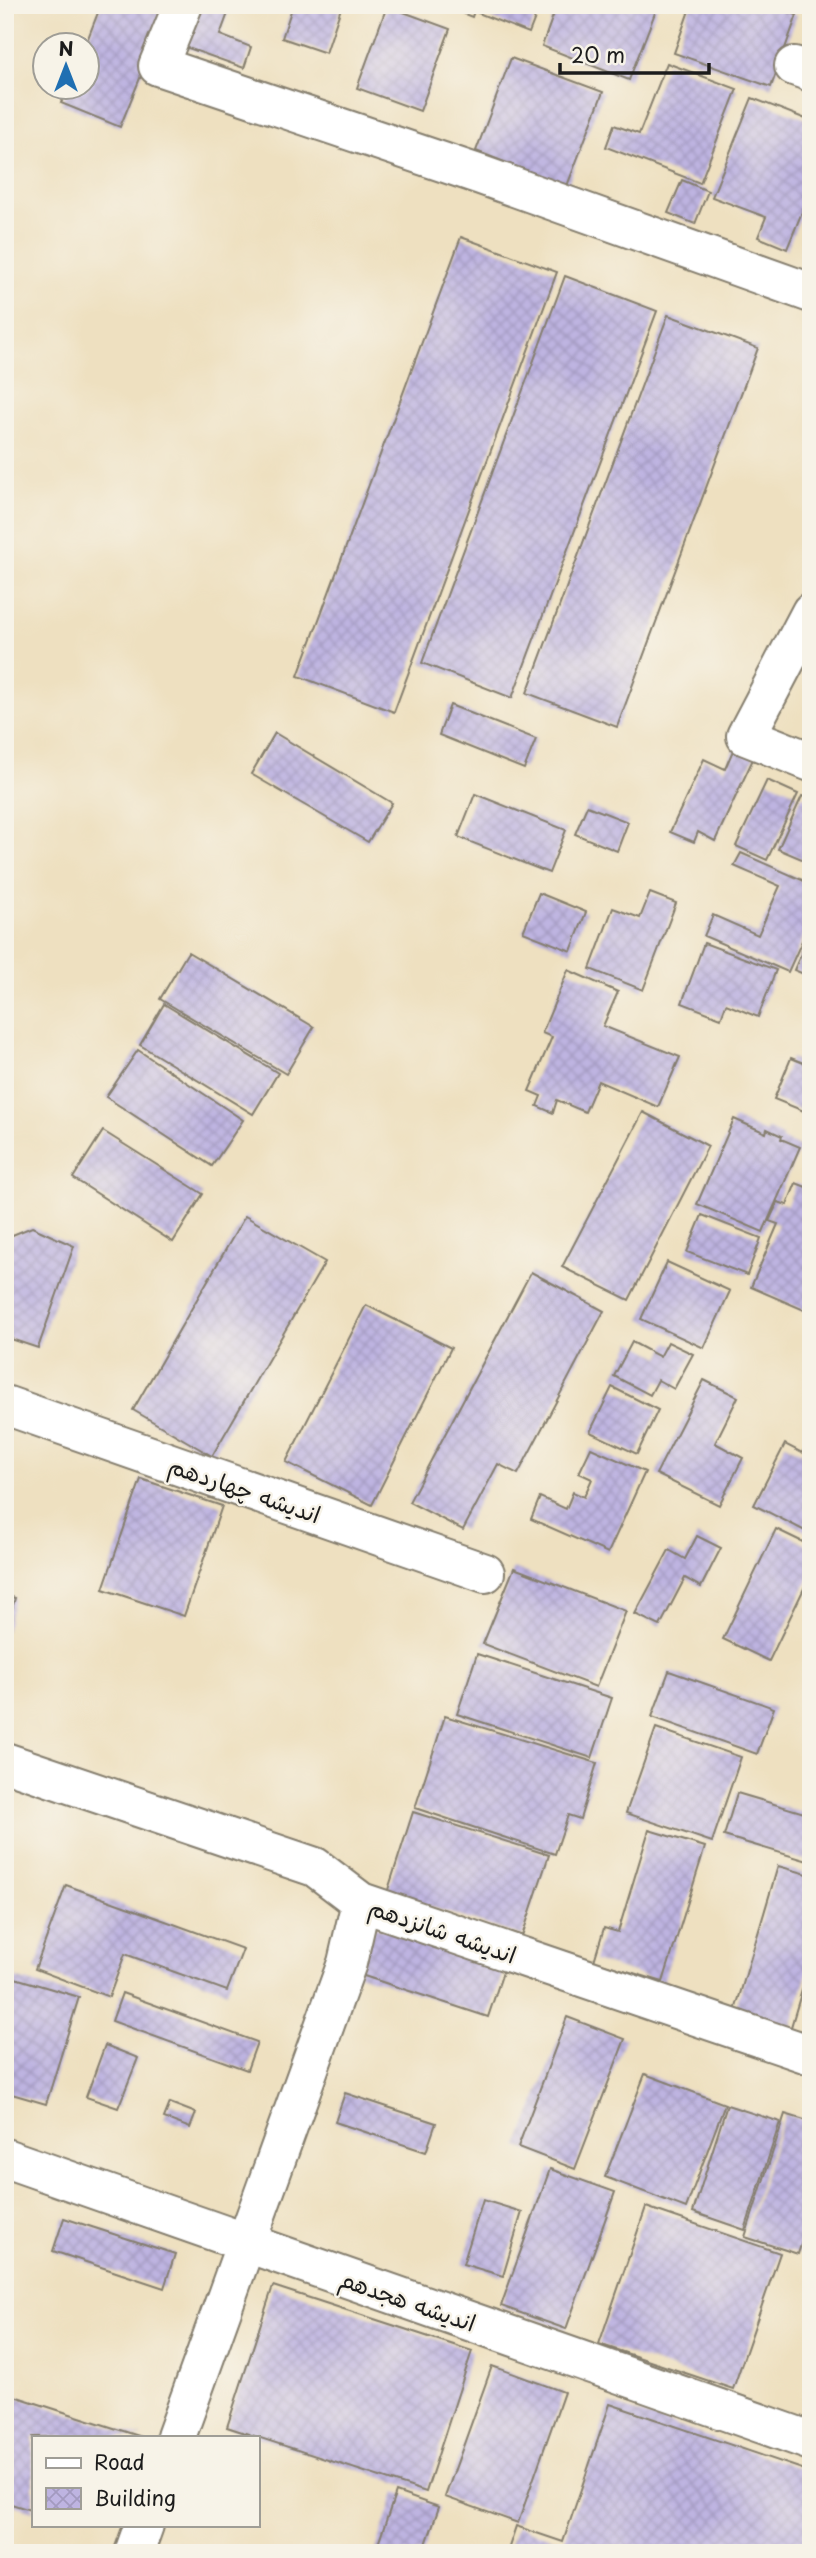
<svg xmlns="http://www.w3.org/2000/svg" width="816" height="2558" font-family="'Playpen Sans','Playpen Sans Arabic',sans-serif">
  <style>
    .building { fill: url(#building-cross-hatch) }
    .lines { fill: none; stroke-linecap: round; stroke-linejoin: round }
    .minor-casing { stroke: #857e6e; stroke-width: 42 }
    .minor { stroke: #fff; stroke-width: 38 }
    .labels { text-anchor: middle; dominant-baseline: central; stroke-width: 5; stroke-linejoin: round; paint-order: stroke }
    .street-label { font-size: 23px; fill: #1c1c1c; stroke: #f7f3e8 }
  </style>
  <defs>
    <pattern id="building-cross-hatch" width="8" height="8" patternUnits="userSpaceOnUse" patternTransform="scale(1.75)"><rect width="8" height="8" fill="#beb4e1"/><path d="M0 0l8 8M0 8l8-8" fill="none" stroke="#a39ac0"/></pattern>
  </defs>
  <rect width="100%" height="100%" fill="#f7f3e8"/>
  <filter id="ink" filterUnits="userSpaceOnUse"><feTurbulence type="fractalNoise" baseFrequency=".0143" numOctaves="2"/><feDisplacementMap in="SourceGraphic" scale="14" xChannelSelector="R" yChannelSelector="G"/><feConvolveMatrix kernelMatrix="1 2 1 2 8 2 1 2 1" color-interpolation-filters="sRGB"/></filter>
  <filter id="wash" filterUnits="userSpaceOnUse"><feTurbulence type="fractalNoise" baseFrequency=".00686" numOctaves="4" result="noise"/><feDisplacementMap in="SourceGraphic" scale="28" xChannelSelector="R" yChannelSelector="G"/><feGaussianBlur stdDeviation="1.57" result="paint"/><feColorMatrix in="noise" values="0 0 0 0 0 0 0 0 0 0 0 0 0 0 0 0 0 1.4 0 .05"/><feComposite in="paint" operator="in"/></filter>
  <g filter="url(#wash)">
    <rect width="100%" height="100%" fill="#eee0c0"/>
    <g id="blocks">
      <g class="building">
        <path d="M101,5h69l-50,122 -59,-24 7,-15h20v-42h-3z"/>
        <path d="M200,5h31l-11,30 31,12 -7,21 -59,-21z"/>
        <path d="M293,5h49l-16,48 -44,-15z"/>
        <path d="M441,5h35l-4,12z"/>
        <path d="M481,5h59l-11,28 -51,-20z"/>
        <path d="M557,5h101l-29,75 -87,-34z"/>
        <path d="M691,5h78l28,10 -26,72 -97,-34z"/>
        <path d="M387,6l63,23 -30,82 -63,-23z"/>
        <path d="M511,58l92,34 -36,94 -91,-35z"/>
        <path d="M667,63l70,26 -37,94 -94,-36 8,-22 25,9z"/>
        <path d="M752,98l59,23v69l-24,59 -29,-12 8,-20 -54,-20z"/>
        <path d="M682,180l26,11 -13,33 -27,-11z"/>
        <path d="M461,237l96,35 -163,440 -96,-36z"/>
        <path d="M565,276l92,35 -145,387 -90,-35z"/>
        <path d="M668,315l90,33 -141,379 -90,-34z"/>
        <path d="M450,705l86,34 -12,30 -85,-34z"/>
        <path d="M275,733l117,70 -24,39 -117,-68z"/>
        <path d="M734,748l20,9 -39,84 -17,-9 -4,10 -24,-10 34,-73 21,10z"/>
        <path d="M767,780l31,14 -31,66 -31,-14z"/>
        <path d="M475,794l91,36 -17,43 -91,-36z"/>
        <path d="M802,796l9,4v43l-7,17 -26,-11z"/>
        <path d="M587,806l41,16 -11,29 -42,-17z"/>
        <path d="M741,853l70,31v37l-23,51 -84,-36 9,-21 45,20 22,-49 -46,-20z"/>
        <path d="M539,893l47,19 -15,39 -48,-19z"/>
        <path d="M650,893l26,10 -33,87 -53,-21 23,-61 27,10z"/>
        <path d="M811,931v46l-17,-7z"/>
        <path d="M704,943l72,27 -18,47 -32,-13 -5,14 -39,-15z"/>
        <path d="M188,952l126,75 -28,47 -126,-75z"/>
        <path d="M568,970l50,22 -15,34 77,31 -22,50 -60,-26 -13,31 -28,-12 -4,13 -16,-7 4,-10 -12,-5 23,-54 -10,-4z"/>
        <path d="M164,1004l114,69 -25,41 -113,-69z"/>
        <path d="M138,1050l105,70 -31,46 -106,-69z"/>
        <path d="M791,1058l20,8v48l-37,-15z"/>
        <path d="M643,1112l65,34 -79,154 -67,-33z"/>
        <path d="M734,1119l32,14 1,-4 15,7 -1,3 19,8 -37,85 -66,-28z"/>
        <path d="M103,1131l100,63 -30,48 -100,-64z"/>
        <path d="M796,1183l15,6v124l-60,-26 27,-63 -9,-3 9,-19 9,3z"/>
        <path d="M702,1215l59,23 -14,37 -60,-23z"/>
        <path d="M245,1216l80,46 -113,194 -79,-46z"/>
        <path d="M32,1227l42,19 -36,102 -33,-11v-99z"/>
        <path d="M667,1262l63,29 -26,57 -63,-29z"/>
        <path d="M531,1272l73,39 -86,163 -20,-10 -35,66 -54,-28z"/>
        <path d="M366,1305l85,43 -79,157 -86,-43z"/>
        <path d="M632,1342l28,15 8,-15 25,12 -19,35 -16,-9 -8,15 -36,-19z"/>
        <path d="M704,1380l34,17 -23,46 28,15 -24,47 -63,-31z"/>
        <path d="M612,1387l46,23 -21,44 -47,-22z"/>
        <path d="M811,1437v97l-57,-29 31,-61 17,9z"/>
        <path d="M591,1448l54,24 -37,81 -77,-34 9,-22 26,12 7,-17 11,5 8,-18 -13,-6z"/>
        <path d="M141,1479l81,27 -38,110 -81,-27z"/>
        <path d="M776,1529l35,17v28l-42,87 -46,-22z"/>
        <path d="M697,1536l24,12 -20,39 -16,-9 -25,48 -25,-12 34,-64 16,9z"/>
        <path d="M514,1568l112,43 -30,76 -113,-43z"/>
        <path d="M5,1595l10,3 -9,33h-1z"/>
        <path d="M477,1654l135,44 -20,60 -135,-44z"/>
        <path d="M669,1671l105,37 -17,46 -105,-37z"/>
        <path d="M445,1716l152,47 -17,56 -12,-4 -13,39 -140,-46z"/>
        <path d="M656,1728l85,29 -29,85 -86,-29z"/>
        <path d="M737,1793l74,22v47l-87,-26z"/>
        <path d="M413,1812l136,43 -27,81 -135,-43z"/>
        <path d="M649,1830l56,17 -42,135 -69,-21 10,-33 14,4z"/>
        <path d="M778,1866l33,9v85l-23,77 -56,-16z"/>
        <path d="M66,1885l177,64 -16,42 -102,-37 -16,43 -74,-28z"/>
        <path d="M374,1926l130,43 -16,48 -130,-43z"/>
        <path d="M5,1975l74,22 -33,107 -41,-12z"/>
        <path d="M122,1993l135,49 -10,28 -135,-49z"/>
        <path d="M567,2017l58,22 -50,130 -57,-22z"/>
        <path d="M105,2045l33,13 -20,50 -32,-11z"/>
        <path d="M645,2074l80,30 -39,104 -81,-31z"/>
        <path d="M345,2093l91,30 -10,29 -91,-30z"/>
        <path d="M170,2103l26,10 -6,15 -26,-10z"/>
        <path d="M727,2105l53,17 -35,108 -52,-18z"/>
        <path d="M785,2114l26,8v91l-13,41 -53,-17z"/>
        <path d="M550,2169l65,23 -49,137 -65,-23z"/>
        <path d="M483,2200l39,12 -19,64 -40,-12z"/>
        <path d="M646,2207l134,46 -47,136 -134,-45z"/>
        <path d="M64,2218l111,36 -11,34 -111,-37z"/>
        <path d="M273,2286l199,65 -46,141 -199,-65z"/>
        <path d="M492,2366l72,26 -46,131 -73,-26z"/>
        <path d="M8,2394l134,43h-109v74l-28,-9v-99z"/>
        <path d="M610,2404l201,68v81h-304l9,-27 47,16z"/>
        <path d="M396,2492l43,15 -16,46h-48z"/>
      </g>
    </g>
  </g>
  <g filter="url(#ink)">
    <use href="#blocks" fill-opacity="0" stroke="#857e6e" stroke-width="2"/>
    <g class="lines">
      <defs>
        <g id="minor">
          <path d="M183,5l-25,61 323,109 330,118"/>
          <path d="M794,66l17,6"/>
          <path d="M811,612l-65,124 65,26"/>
          <path d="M5,1405l480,168"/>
          <path d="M5,1762l310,105 46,35 450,153"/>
          <path d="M5,2158l806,283"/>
          <path d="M176,2437l171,-474 14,-61"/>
          <path d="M134,2553l10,-28"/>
        </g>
      </defs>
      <use href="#minor" class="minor-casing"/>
      <use href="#minor" class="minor"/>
    </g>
  </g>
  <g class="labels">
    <g class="street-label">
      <text transform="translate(245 1489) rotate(19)">اندیشه چهاردهم</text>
      <text transform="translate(443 1930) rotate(19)">اندیشه شانزدهم</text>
      <text transform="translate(408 2300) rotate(19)">اندیشه هجدهم</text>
    </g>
  </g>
  <rect width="816" height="2558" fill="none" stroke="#f7f3e8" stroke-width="28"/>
  <rect x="32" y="2436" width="228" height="91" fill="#f7f3e8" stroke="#9f9d96" stroke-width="2"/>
  <rect x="46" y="2458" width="35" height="10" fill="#ffffff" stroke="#9f9d96" stroke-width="2"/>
  <text x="94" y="2470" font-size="21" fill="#1c1c1c">Road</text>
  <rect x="46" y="2488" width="35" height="21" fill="url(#building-cross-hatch)" stroke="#9f9d96" stroke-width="2"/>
  <text x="94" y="2506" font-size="21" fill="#1c1c1c">Building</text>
  <g transform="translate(66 66)"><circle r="33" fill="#f7f3e8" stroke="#9f9d96" stroke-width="2"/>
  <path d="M0-5L12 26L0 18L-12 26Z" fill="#1f6fb2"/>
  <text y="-10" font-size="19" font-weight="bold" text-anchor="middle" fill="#1c1c1c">N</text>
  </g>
  <path d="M560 63v10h149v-10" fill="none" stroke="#1c1c1c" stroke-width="3.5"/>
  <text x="571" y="63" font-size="21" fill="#1c1c1c" stroke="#f7f3e8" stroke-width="5" paint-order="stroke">20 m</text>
</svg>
